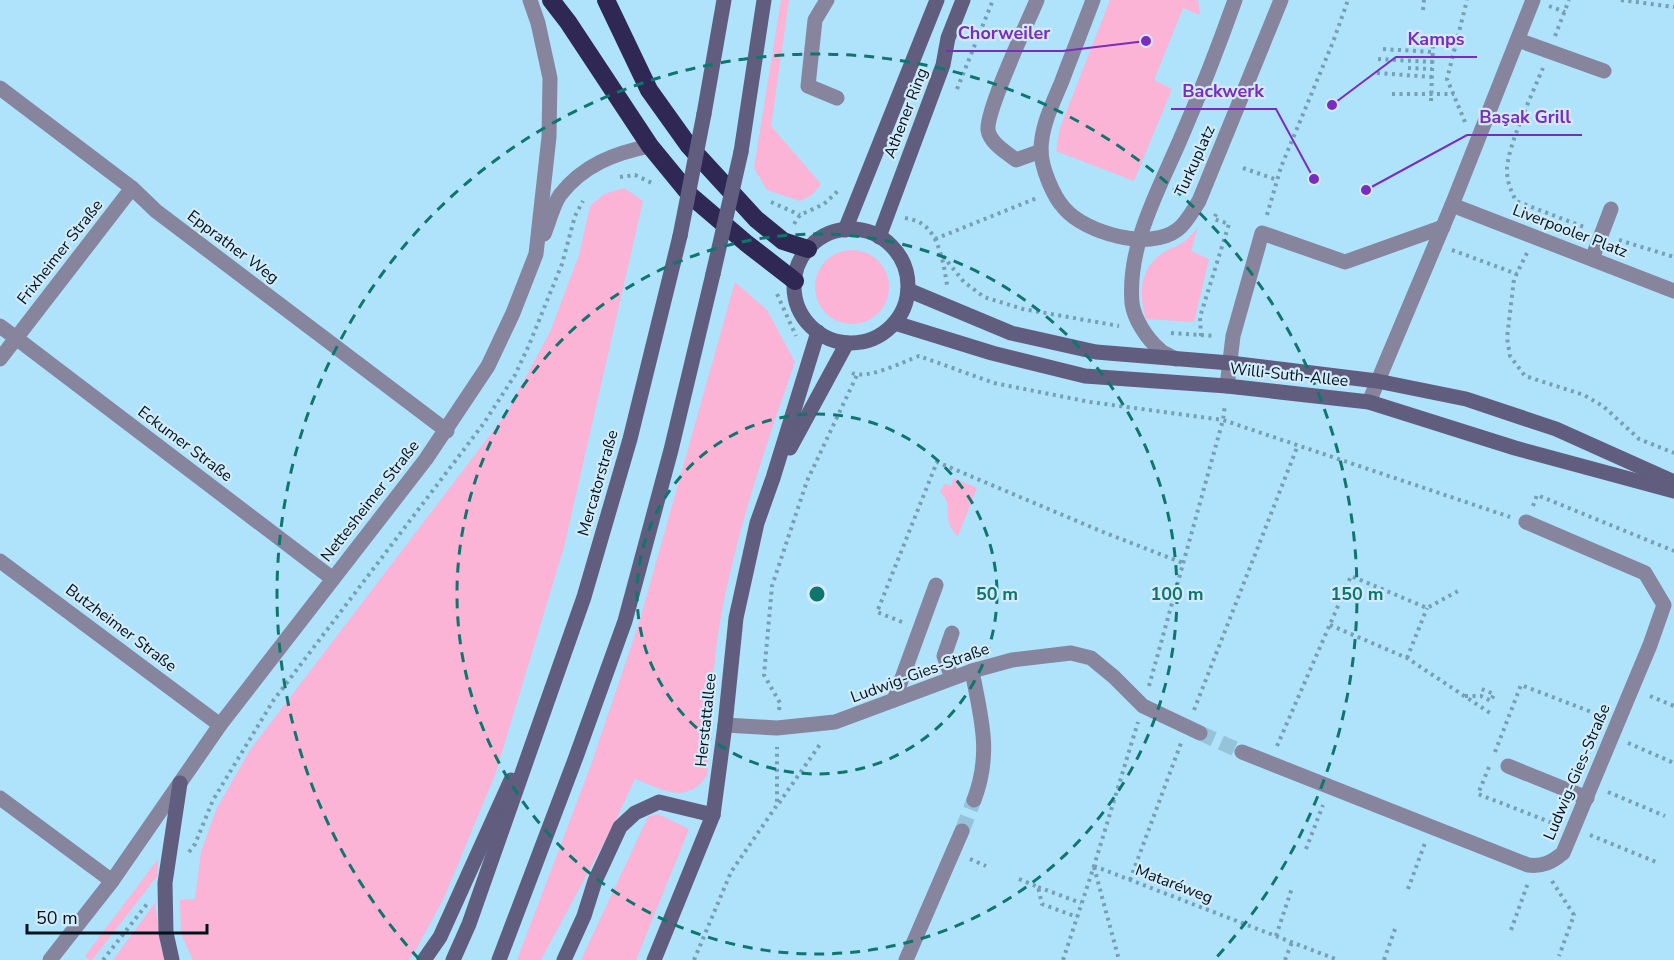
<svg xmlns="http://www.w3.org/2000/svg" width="1674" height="960" font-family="'Nunito Sans',sans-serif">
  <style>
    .green { fill: #fbb3d6 }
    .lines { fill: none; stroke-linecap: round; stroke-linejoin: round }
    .street-tunnel { stroke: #95c3da; stroke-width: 15; stroke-dasharray: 15 8; stroke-linecap: butt }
    .path { stroke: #769fb3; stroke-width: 4; stroke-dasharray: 3 4.5; stroke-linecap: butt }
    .lane { stroke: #87859d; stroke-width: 15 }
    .street { stroke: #87859d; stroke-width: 15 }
    .secondary { stroke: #605d7e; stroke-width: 15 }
    .highway { stroke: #2f2854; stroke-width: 18 }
    .secondary-bridge { stroke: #605d7e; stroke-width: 15 }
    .ring { fill: none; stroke: #0f766e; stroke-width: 3; stroke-dasharray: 10 8 }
    .labels { text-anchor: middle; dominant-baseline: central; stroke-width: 4.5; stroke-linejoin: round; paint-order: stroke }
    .street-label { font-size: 16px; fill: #00131d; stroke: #d2ebf8 }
    .centre { fill: #0f766e; stroke: #d2ebf8; stroke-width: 3 }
    .ring-label { font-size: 18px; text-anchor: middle; font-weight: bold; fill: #0f766e; stroke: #d2ebf8; stroke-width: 4.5; stroke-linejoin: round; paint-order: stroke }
    .leader { fill: none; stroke: #7b2cbf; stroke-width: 2 }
    .callout-dot { fill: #7b2cbf; stroke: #d2ebf8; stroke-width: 2 }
    .callout-label { font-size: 18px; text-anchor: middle; font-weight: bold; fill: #7b2cbf; stroke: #d2ebf8; stroke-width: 4.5; stroke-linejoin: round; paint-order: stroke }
  </style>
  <rect width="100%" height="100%" fill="#afe2fb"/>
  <g class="green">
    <path d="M781,0h8l-18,126 50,58 -9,11 -12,6 -33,-11 -13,-22z"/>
    <path d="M1110,0h88l2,15 -17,-7 -29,72 18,9 -38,92 -78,-30 4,-23z"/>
    <path d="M624,188l19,13 -79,346 -69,228 -52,125 -29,53 -5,7h-216l-12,-26 -1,-34 15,-1 6,-47 15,-42 34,-60 256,-336 44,-82 29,-77 11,-49 14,-12z"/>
    <path d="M1198,227l-7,24 18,8 -15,63 -48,-3c-7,-23 -7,-48 14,-64 8,-7 18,-8 25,-14 5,-4 9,-9 13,-14z"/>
    <circle cx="852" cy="287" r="37"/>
    <path d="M735,282l32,28 28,52c-29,83 -58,167 -74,254 -10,52 -9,107 -14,159 -20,31 -45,14 -72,4l-20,43 -74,138h-24l74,-195 48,-142z"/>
    <path d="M954,478l23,10 -19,48c-19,-17 -2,-30 -18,-44l4,-8 7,2z"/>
    <path d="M658,814l31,15 -53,131h-55l67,-143z"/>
    <path d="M158,859v16l-66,85h-3l-4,-4z"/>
    <path d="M155,903l6,45 4,12h-52z"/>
  </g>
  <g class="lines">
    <g class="street-tunnel">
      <path d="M1200,733l42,19"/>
      <path d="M962,831l12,-31"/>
    </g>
    <g class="path">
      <path d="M1621,0l53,7"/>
      <path d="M1549,6l16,6"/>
      <path d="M1423,10l1,-10"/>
      <path d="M1555,36l14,-36"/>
      <path d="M1383,49l50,3"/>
      <path d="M1378,59l55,3"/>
      <path d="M1408,68l24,1"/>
      <path d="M1543,68c-10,24 -36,79 -36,102 0,12 4,21 9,31l68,26"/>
      <path d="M1377,73l55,4"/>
      <path d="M957,89l36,-89"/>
      <path d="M1392,94h62"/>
      <path d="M1431,101l2,-56"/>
      <path d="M1465,122l-18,-43 20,-79"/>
      <path d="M1243,168l34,12"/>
      <path d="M620,177l15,-2 17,8"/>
      <path d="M771,202l29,13"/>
      <path d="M1267,215l14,-48 52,-125 15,-42"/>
      <path d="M905,218c5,1 10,2 14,4 20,10 25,43 28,63"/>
      <path d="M794,224l6,-9 24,-11 15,-14"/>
      <path d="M935,239l102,-41"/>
      <path d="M1619,240l55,17"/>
      <path d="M1452,250l65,24"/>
      <path d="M1527,253l-13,26 -7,59 3,18 15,20 59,19 19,11 36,33 35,14"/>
      <path d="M943,256l21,26 20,15 39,12 96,17"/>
      <path d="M777,294l19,42"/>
      <path d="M1171,333l43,3"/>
      <path d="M1201,336l-1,-19 29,-93 -15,-5 2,-5"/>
      <path d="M852,373c15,7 51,-11 67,-17l75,27 96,19 133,18 287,97"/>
      <path d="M1533,506l4,-11 137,56"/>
      <path d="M902,622l-25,-10 60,-150 166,70 80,31"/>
      <path d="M1330,625l77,33 83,55"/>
      <path d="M1407,658l20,-50"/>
      <path d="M1149,686l74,-266 2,-16"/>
      <path d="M1465,696h16l10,5 3,-7 -15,-6"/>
      <path d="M1650,696l24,10"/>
      <path d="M779,710l1,-7 -16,-28 8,-89 35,-105 50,-106"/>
      <path d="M1194,710l104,-265"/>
      <path d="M1628,743l46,20"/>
      <path d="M1277,746l74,-170 76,32 33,-18"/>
      <path d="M1495,752l26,-67 81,31"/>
      <path d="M1489,767l-11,27 77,30"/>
      <path d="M1608,792l57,24"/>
      <path d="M779,803l42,-60"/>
      <path d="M1590,835l66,27"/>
      <path d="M1306,849l17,-44"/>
      <path d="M189,852l6,-8 18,-44 60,-99 211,-278 31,-48 14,-30 33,-81 13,-48 8,-15"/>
      <path d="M970,859l16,7"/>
      <path d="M1094,866l244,94"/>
      <path d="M1094,867l25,93"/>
      <path d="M1019,879l19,8 4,17 35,13"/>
      <path d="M1130,880l51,-137"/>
      <path d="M1552,881l22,34 -15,41"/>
      <path d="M1038,887l43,16"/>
      <path d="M1408,889l17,-46"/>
      <path d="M1511,930l17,-47"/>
      <path d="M1276,936l16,-48"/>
      <path d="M103,960l44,-56"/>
      <path d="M694,960l37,-88 46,-67v-58"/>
      <path d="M1063,960l31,-94 44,-144"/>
      <path d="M1285,960l7,-18"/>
      <path d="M1384,960l11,-31"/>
    </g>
    <g class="lane">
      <path d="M827,0l-12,20 -7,66 29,12"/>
      <path d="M1037,0c-10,24 -51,110 -49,130 2,13 18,22 28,30l25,-9"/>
      <path d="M1093,0c-10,27 -21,54 -31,81 -9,22 -21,45 -21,69 0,17 12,46 23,58 21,25 85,43 113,22 9,-6 16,-20 22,-29l82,-201"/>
      <path d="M1518,40l86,31"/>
      <path d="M1452,205l222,86"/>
      <path d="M1592,259l19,-50"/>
      <path d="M0,326l16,12"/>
      <path d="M1176,359c-5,-3 -12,-5 -16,-9 -13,-11 -26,-31 -28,-47 -5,-60 29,-117 51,-170 19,-44 36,-88 52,-133"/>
      <path d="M1369,402l83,-197 81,-205"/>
      <path d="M952,678l-8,-22 8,-23"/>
      <path d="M894,700l42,-115"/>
      <path d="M1508,766l79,32"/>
    </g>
    <g class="street">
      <path d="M0,88l132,100 24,23 291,220"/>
      <path d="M544,234c5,-12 9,-29 16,-39 23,-30 55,-42 90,-49"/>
      <path d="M16,338l317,241"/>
      <path d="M0,359l132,-171"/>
      <path d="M1227,386l6,-50 29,-103 83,29 98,-35"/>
      <path d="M0,561l220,164"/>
      <path d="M972,671c9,47 20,82 2,129"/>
      <path d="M725,725l52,3 58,-6 137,-51 40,-11 59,-7 20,5 23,19 29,29 57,27"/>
      <path d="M1242,752l286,113c15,2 24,-3 35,-12l87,-208 14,-40 -19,-32 -119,-51"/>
      <path d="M0,798l112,83"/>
      <path d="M50,960l62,-79 108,-156 206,-266 62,-93 25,-53 23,-59 13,-117 1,-59 -12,-55 -8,-23"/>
      <path d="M906,960l56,-129"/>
    </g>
    <g class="secondary">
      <path d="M704,114l20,-114"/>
      <path d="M741,152l23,-152"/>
      <circle cx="851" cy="286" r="57"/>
      <path d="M845,230l92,-230"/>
      <path d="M879,237l64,-172 5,-27 15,-38"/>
      <path d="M908,290l103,43 85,19 134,11 147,18 89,18 90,30 118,53"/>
      <path d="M895,323l97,30 93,23 142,10 142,16 146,46 159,43"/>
      <path d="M790,448l57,-105"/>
      <path d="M172,960l-6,-27 -1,-50 15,-100"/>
      <path d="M424,960l16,-23 71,-157"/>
      <path d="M453,960l16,-36 115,-327 46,-158 50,-203"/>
      <path d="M499,960l77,-203 49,-136 46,-171 42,-176"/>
      <path d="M564,960l20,-44 11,-35 25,-54 15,-14 24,-11 54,13"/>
      <path d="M654,960l59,-145 12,-90 11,-107 21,-95 16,-45 45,-146"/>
    </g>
    <g class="highway">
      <path d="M551,0l17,22 82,124 41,50 55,47 49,38"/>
      <path d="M606,0l43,90 40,56 67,73 27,22 25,8"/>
    </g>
    <g class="secondary-bridge">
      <path d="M680,236l24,-122"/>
      <path d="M713,274l28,-122"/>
    </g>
  </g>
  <g class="ring">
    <circle cx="817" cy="594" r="180"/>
    <circle cx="817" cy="594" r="360"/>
    <path d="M419 959A540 540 0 1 1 1215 959"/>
  </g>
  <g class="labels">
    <g class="street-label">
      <text transform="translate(906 113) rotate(-69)">Athener Ring</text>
      <text transform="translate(1195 161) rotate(-66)">Turkuplatz</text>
      <text transform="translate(1570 231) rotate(21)">Liverpooler Platz</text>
      <text transform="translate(233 247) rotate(37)">Epprather Weg</text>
      <text transform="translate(60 252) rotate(-52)">Frixheimer Straße</text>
      <text transform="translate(1289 375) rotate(6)">Willi-Suth-Allee</text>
      <text transform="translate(185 444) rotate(37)">Eckumer Straße</text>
      <text transform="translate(598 483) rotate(-74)">Mercatorstraße</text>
      <text transform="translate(370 501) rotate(-52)">Nettesheimer Straße</text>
      <text transform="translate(121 628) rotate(37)">Butzheimer Straße</text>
      <text transform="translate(920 673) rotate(-20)">Ludwig-Gies-Straße</text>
      <text transform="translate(706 720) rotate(-84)">Herstattallee</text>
      <text transform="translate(1577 772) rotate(-67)">Ludwig-Gies-Straße</text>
      <text transform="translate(1174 884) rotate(21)">Mataréweg</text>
    </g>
  </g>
  <circle cx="817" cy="594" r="9" class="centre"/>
  <g class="ring-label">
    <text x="997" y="600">50 m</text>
    <text x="1177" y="600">100 m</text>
    <text x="1357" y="600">150 m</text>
  </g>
  <path class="leader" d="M1146 41L1063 51H946M1332 105L1396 57H1477M1314 179L1276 109H1171M1366 190L1467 135H1582"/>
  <g class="callout-dot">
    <circle cx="1146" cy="41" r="6"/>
    <circle cx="1332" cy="105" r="6"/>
    <circle cx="1314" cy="179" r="6"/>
    <circle cx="1366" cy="190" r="6"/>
  </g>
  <g class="callout-label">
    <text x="1004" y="39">Chorweiler</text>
    <text x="1436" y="45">Kamps</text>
    <text x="1223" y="97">Backwerk</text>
    <text x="1525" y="123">Başak Grill</text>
  </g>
  <path d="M27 924v9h180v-9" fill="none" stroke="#00131d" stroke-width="3"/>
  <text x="36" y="924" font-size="18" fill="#00131d" stroke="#d2ebf8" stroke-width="4.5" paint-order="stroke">50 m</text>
</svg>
